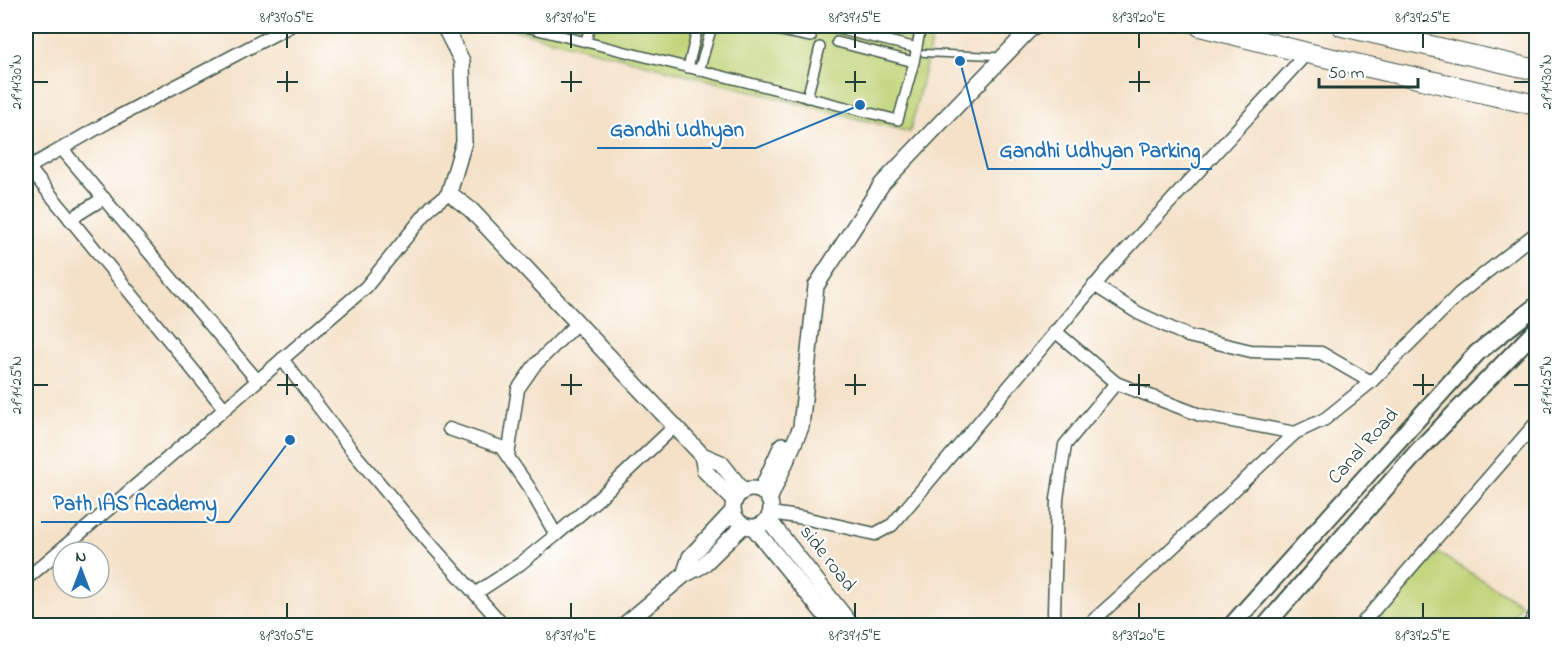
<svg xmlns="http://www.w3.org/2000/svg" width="1562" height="651" font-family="'Indie Flower',sans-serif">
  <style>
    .green { fill: #c0d377; stroke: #708856; stroke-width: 1.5 }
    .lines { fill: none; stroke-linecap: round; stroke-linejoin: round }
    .service-casing { stroke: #3f564a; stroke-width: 9 }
    .pedestrian-casing { stroke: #3f564a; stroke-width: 12 }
    .minor-casing { stroke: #3f564a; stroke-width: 15 }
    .tertiary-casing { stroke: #3f564a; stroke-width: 18 }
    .secondary-casing { stroke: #3f564a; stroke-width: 20 }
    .primary-casing { stroke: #3f564a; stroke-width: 22 }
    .service { stroke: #fff; stroke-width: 6 }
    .pedestrian { stroke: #fff; stroke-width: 9 }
    .minor { stroke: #fff; stroke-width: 12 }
    .tertiary { stroke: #fff; stroke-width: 15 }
    .secondary { stroke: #fff; stroke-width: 16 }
    .primary { stroke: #fff; stroke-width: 20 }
    .ticks { fill: none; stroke: #1f3d34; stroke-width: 2 }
    .labels { text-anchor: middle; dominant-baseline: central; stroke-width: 4.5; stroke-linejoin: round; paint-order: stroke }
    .street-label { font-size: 20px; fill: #1f3d34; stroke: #fff }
    .leader { fill: none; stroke: #1f6fb2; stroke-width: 2 }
    .callout-dot { fill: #1f6fb2; stroke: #fff; stroke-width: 2 }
    .callout-label { font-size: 21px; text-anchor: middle; font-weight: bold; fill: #1f6fb2; stroke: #fff; stroke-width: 4.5; stroke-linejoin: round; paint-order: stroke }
    .neatline { fill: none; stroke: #1f3d34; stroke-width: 2 }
    .ticks-label { font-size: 15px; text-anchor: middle; fill: #1f3d34 }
  </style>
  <rect width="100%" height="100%" fill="#fff"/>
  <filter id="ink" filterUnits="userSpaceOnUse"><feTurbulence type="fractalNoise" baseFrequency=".0167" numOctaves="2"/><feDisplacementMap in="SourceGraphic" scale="12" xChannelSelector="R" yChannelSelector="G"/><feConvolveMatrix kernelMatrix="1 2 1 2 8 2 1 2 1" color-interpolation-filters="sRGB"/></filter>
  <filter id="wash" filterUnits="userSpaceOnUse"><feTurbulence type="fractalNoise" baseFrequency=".008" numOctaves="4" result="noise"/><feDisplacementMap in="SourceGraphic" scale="24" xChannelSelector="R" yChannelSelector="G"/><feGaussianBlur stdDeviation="1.35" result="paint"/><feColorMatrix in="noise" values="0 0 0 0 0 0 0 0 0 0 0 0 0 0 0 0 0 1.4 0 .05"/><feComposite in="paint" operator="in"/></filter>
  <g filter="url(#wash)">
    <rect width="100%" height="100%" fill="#f4e1c7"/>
    <g class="green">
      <path d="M498,26h437l-25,106z"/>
      <path d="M1438,553l83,51 -15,21h-133z"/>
    </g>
  </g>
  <g filter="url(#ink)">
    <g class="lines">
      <defs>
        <path id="service" d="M924,53l70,3"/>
        <g id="pedestrian">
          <path d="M522,26l376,94 16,-58 7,-36"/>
          <path d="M757,26l54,11"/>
          <path d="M838,29l79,19"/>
          <path d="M586,41l4,-15"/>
          <path d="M837,42l77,20"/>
          <path d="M688,68l10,-42"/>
          <path d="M699,71l13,-45"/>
          <path d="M807,98l13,-51"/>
          <path d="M1527,626l9,-16"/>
        </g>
        <g id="minor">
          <path d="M62,149l195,231"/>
          <path d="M28,167l196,241"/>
          <path d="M26,169l82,-47 182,-96"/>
          <path d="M70,219l34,-21"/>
          <path d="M1094,285l44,28 50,23 63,15 70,2 50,29"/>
          <path d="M1055,331l61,52 84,32 95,18"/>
          <path d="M282,359l72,94 72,86 78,87"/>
          <path d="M449,429l52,18 29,42 26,46"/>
          <path d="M508,456l10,-67 16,-23 43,-43"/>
          <path d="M771,513l33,5 71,16 17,-9 214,-253 201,-219"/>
          <path d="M26,579l71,-60 269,-232 65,-80 18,-14"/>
          <path d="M476,593l44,-29 36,-29 42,-36 77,-73"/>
          <path d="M1057,626l-3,-13 3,-114 8,-54 51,-62"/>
          <path d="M1087,626l38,-34 170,-159 30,-14 46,-37 88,-88 77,-61"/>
          <path d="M1360,626l176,-203"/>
        </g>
        <g id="tertiary">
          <path d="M444,26l18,35 2,81 -15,51 22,17 231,245 19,8 22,28"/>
          <path d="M702,455l3,16 29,29"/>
          <circle cx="752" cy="508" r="19"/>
          <path d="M761,491l21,-46"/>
          <path d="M769,500l32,-73 15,-141 66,-102 148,-155 7,-3"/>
          <path d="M768,519l84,107"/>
          <path d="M754,528l80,98"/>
          <path d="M684,575l6,-18 42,-45"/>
          <path d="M623,626l61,-51 19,-10 40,-39"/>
        </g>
        <g id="secondary">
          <path d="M1231,626l246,-273 59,-47"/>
          <path d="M1265,626l153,-175 118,-121"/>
        </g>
        <g id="primary">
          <path d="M1200,26l107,27 229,52"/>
          <path d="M1342,26l194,44"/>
        </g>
      </defs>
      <use href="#service" class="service-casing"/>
      <use href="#pedestrian" class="pedestrian-casing"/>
      <use href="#minor" class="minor-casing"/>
      <use href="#tertiary" class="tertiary-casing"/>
      <use href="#secondary" class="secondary-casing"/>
      <use href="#primary" class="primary-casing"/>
      <use href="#service" class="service"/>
      <use href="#pedestrian" class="pedestrian"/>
      <use href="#minor" class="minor"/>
      <use href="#tertiary" class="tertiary"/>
      <use href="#secondary" class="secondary"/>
      <use href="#primary" class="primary"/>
    </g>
  </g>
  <path class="ticks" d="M287,33v15M571,33v15M855,33v15M1139,33v15M1423,33v15M287,71v21M571,71v21M855,71v21M1139,71v21M33,82h15M277,82h21M561,82h21M845,82h21M1129,82h21M1514,82h15M287,374v21M571,374v21M855,374v21M1139,374v21M1423,374v21M33,385h15M277,385h21M561,385h21M845,385h21M1129,385h21M1413,385h21M1514,385h15M287,603v15M571,603v15M855,603v15M1139,603v15M1423,603v15"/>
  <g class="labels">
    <g class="street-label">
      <text transform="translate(1364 447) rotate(-48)">Canal Road</text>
      <text transform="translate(827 559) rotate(52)">side road</text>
    </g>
  </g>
  <path class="leader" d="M860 105L756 148H597M960 61L988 169H1212M290 440L229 522H41"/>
  <g class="callout-dot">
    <circle cx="860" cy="105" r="6"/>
    <circle cx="960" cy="61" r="6"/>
    <circle cx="290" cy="440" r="6"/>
  </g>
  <g class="callout-label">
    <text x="677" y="136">Gandhi Udhyan</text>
    <text x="1100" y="157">Gandhi Udhyan Parking</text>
    <text x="135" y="510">Path IAS Academy</text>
  </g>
  <rect width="1562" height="651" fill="none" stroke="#fff" stroke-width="66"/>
  <g transform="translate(81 570)"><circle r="28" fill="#ffffff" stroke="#a5b1ae" stroke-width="1.5"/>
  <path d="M0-4.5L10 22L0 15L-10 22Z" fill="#1f6fb2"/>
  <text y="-9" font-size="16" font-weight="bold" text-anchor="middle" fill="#1f3d34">N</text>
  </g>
  <path d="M1319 78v9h99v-9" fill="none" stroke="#1f3d34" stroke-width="3"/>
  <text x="1328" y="78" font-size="18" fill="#1f3d34" stroke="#ffffff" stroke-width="4.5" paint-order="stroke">50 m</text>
  <rect x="33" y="33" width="1496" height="585" class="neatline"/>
  <g class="ticks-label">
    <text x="287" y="22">81°39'05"E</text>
    <text x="571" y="22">81°39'10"E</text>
    <text x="855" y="22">81°39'15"E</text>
    <text x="1139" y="22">81°39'20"E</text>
    <text x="1423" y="22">81°39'25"E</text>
    <text transform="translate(16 82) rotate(-90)" y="5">21°14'30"N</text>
    <text transform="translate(1546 82) rotate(-90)" y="5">21°14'30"N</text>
    <text transform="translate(16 385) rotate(-90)" y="5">21°14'25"N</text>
    <text transform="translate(1546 385) rotate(-90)" y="5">21°14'25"N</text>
    <text x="287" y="640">81°39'05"E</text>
    <text x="571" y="640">81°39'10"E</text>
    <text x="855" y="640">81°39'15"E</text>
    <text x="1139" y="640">81°39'20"E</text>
    <text x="1423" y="640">81°39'25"E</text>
  </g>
</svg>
